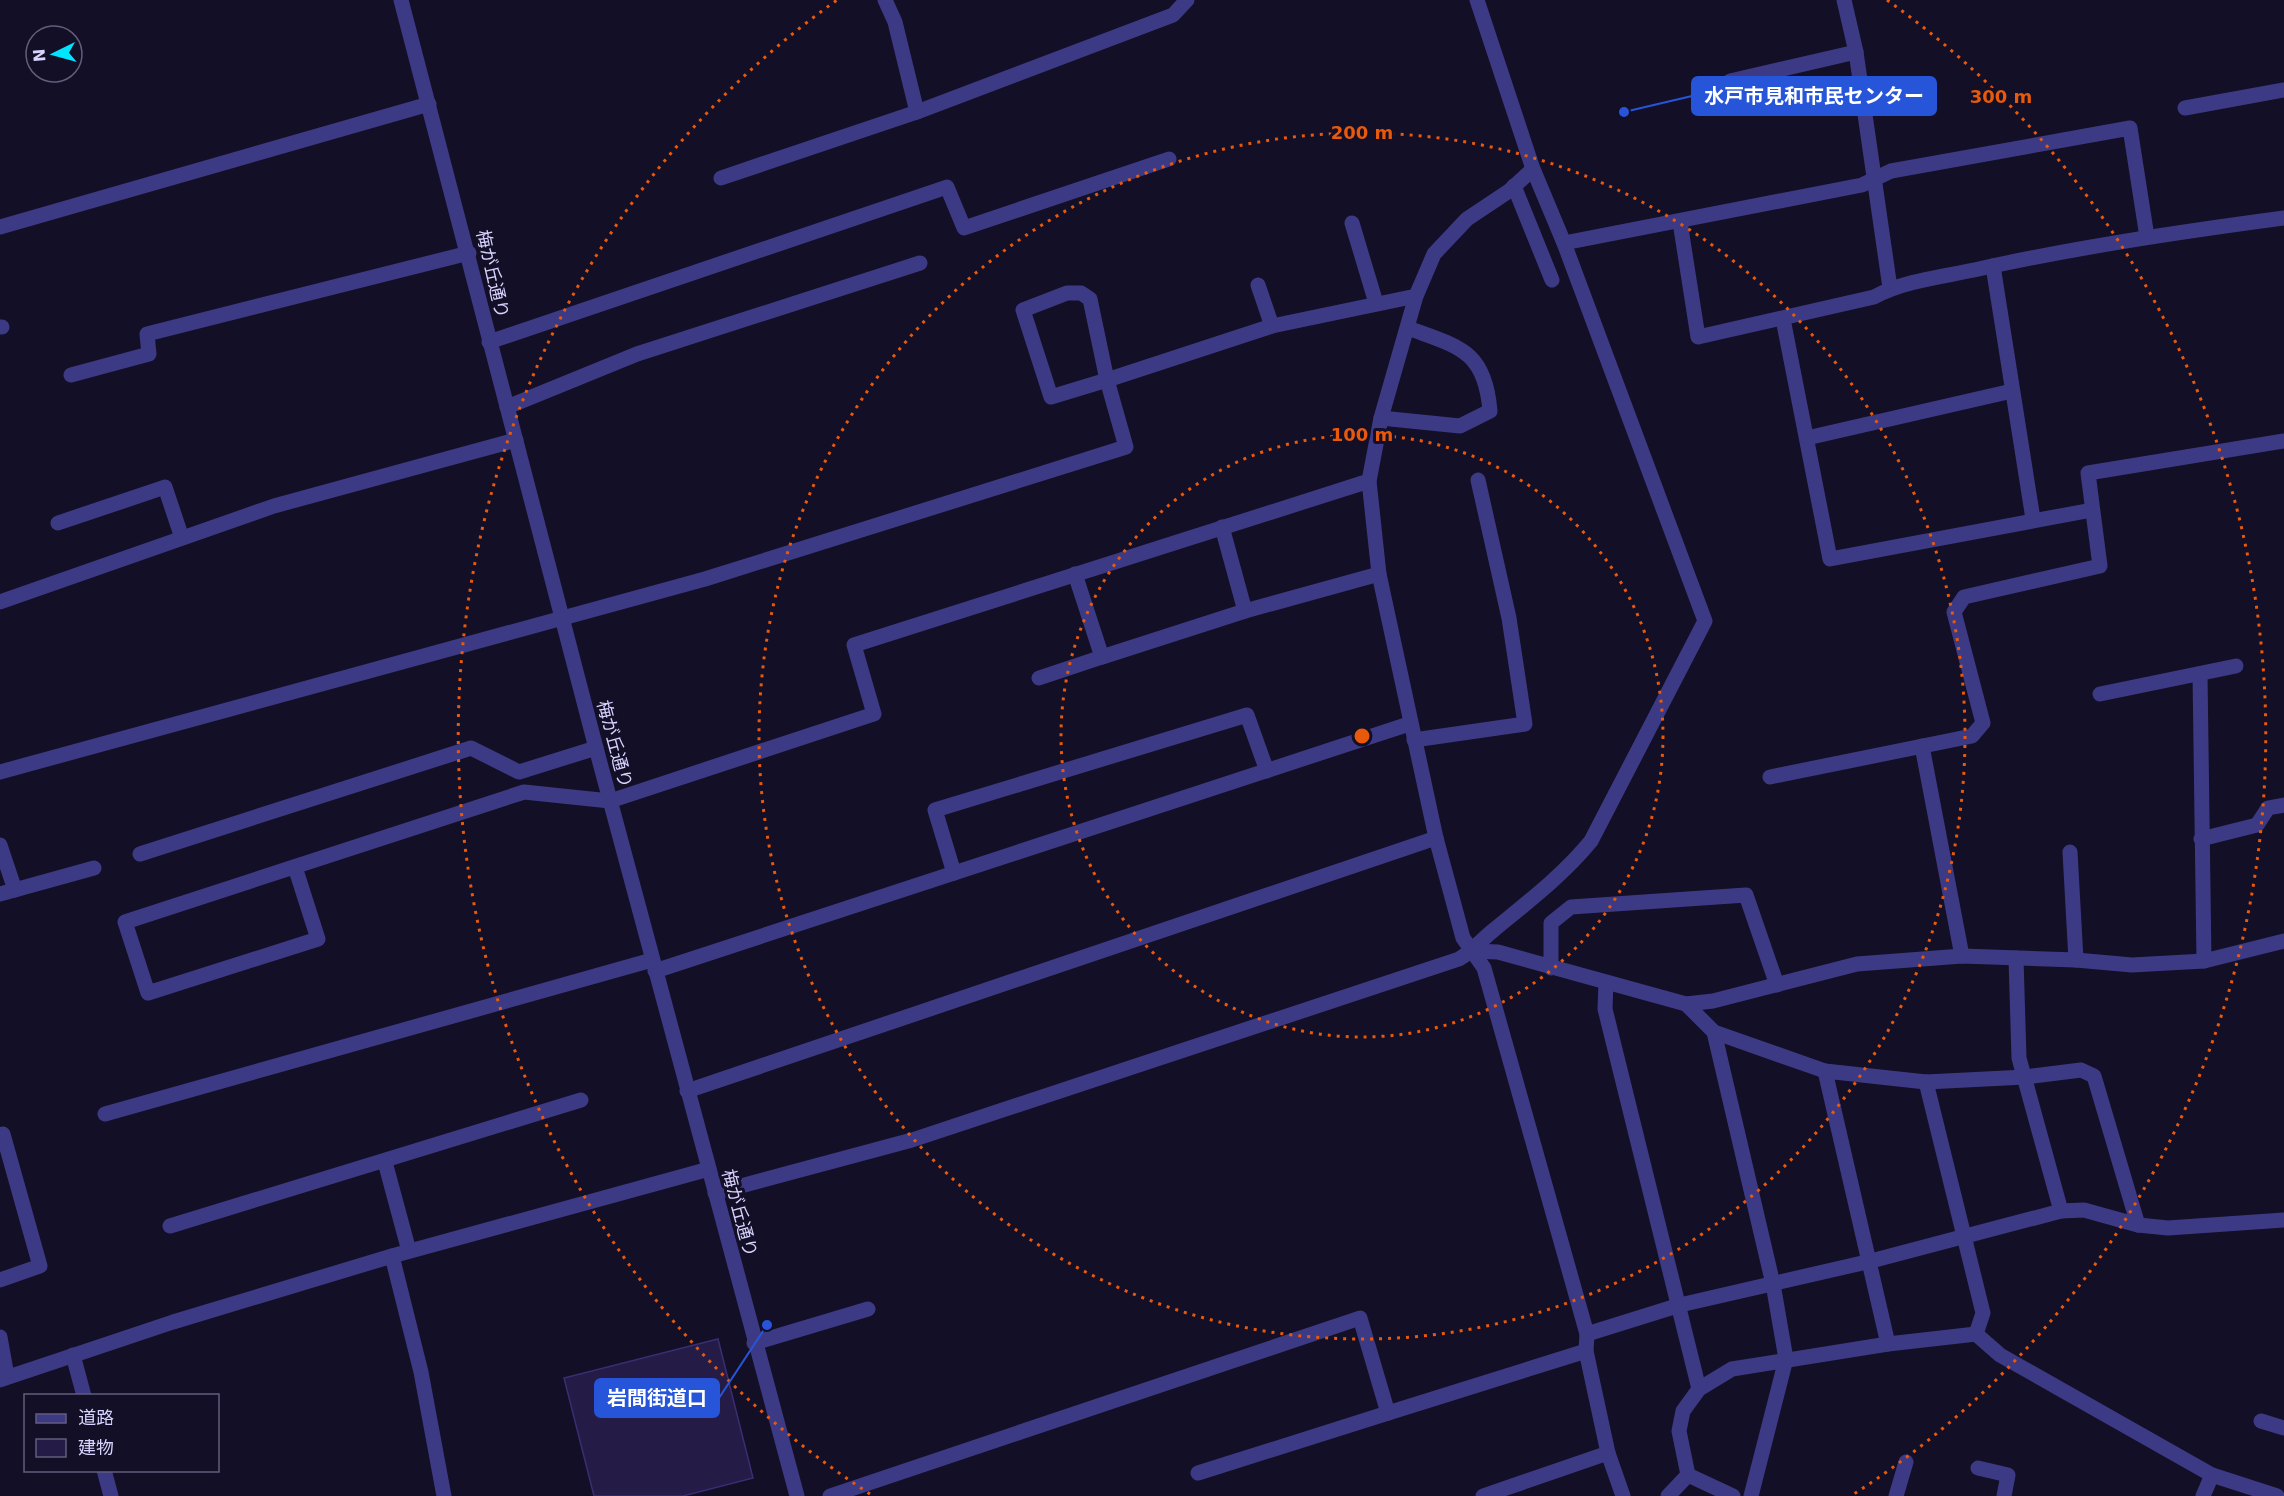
<svg xmlns="http://www.w3.org/2000/svg" width="2284" height="1496" font-family="'DejaVu Sans','Noto Sans JP',sans-serif">
  <style>
    .building { fill: #241b47; stroke: #3b2d73; stroke-width: 1.5 }
    .lines { fill: none; stroke-linecap: round; stroke-linejoin: round }
    .minor { stroke: #3d3a85; stroke-width: 15 }
    .ring { fill: none; stroke: #e8590c; stroke-width: 3; stroke-dasharray: 3 6 }
    .labels { text-anchor: middle; dominant-baseline: central; stroke-width: 6; stroke-linejoin: round; paint-order: stroke }
    .street-label { font-size: 18px; fill: #d9d4ff; stroke: #130f26 }
    .centre { fill: #e8590c; stroke: #130f26; stroke-width: 3 }
    .ring-label { font-size: 18px; text-anchor: middle; font-weight: bold; fill: #e8590c; stroke: #130f26; stroke-width: 6; stroke-linejoin: round; paint-order: stroke }
    .leader { fill: none; stroke: #2655da; stroke-width: 2 }
    .callout-dot { fill: #2655da; stroke: #130f26; stroke-width: 2 }
    .callout { fill: #2655da; stroke: #2655da; stroke-width: 2 }
    .callout-label { font-size: 20px; text-anchor: middle; font-weight: bold; fill: #fff }
  </style>
  <rect width="100%" height="100%" fill="#130f26"/>
  <path class="building" d="M718,1339l35,139 -70,18h-89l-30,-118z"/>
  <g class="lines">
    <g class="minor">
      <path d="M401,0l195,748 201,748"/>
      <path d="M1844,0l12,52 34,236"/>
      <path d="M1730,81l126,-29"/>
      <path d="M2185,108l99,-18"/>
      <path d="M917,112l256,-97 14,-15"/>
      <path d="M1533,169l-24,22 -42,28 -33,35 -18,42 -35,122 -12,63 10,93 57,264 27,100 21,30 103,366 -1,17 22,102 15,43"/>
      <path d="M721,178l196,-66 -22,-90 -10,-22"/>
      <path d="M1514,186l38,94"/>
      <path d="M1680,222l18,115 176,-40c30,-16 67,-20 100,-27 103,-23 206,-38 310,-52"/>
      <path d="M1352,223l24,80"/>
      <path d="M0,227l429,-123"/>
      <path d="M1564,243l298,-58 29,-14 239,-43 17,109"/>
      <path d="M1993,266l40,253"/>
      <path d="M1258,285l14,41"/>
      <path d="M1067,293h14l9,6 17,81 -56,17 -28,-87z"/>
      <path d="M1783,319l47,240 262,-49"/>
      <path d="M0,327h2"/>
      <path d="M489,342l458,-155 17,41 205,-69"/>
      <path d="M71,375l78,-21 -2,-20 322,-81"/>
      <path d="M507,407l130,-53 283,-91"/>
      <path d="M1381,418l79,8 30,-15c-5,-61 -31,-64 -82,-83"/>
      <path d="M1807,438l205,-47"/>
      <path d="M58,523l107,-36 17,51"/>
      <path d="M1222,527l23,84"/>
      <path d="M1075,574l27,83 143,-46 134,-37"/>
      <path d="M0,602l274,-96 242,-66"/>
      <path d="M2200,674l4,287"/>
      <path d="M1039,678l63,-21"/>
      <path d="M2100,694l136,-28"/>
      <path d="M1414,740l111,-16 -16,-106 -31,-138"/>
      <path d="M1922,746l40,210"/>
      <path d="M0,772l705,-193 421,-132 -19,-67 165,-54 144,-30"/>
      <path d="M1770,777l202,-41 11,-13 -29,-111 10,-15 136,-31 -12,-93 196,-32"/>
      <path d="M2201,839l56,-14 11,-17 16,-3"/>
      <path d="M0,845l15,45"/>
      <path d="M2070,852l6,108"/>
      <path d="M140,854l331,-106 48,24 77,-24"/>
      <path d="M295,867l23,72 -170,54 -23,-71 399,-130 86,9 264,-87 -20,-69 515,-164"/>
      <path d="M954,873l-19,-63 312,-95 20,56"/>
      <path d="M0,894l94,-26"/>
      <path d="M1472,951l26,1 188,52 27,-3 144,-37 105,-8 114,4 56,5 72,-4 80,-20"/>
      <path d="M2016,958l3,100 42,153"/>
      <path d="M1551,968v-45l20,-16 175,-12 31,90"/>
      <path d="M655,971l754,-247"/>
      <path d="M1606,982l-1,27 94,380"/>
      <path d="M1686,1004l28,28 111,39 101,11 99,-5 56,-7 13,6 44,149"/>
      <path d="M1714,1032l59,252 13,75 -35,137"/>
      <path d="M1825,1071l63,273"/>
      <path d="M1926,1082l57,231 -7,21"/>
      <path d="M687,1091l749,-253"/>
      <path d="M105,1114l547,-154"/>
      <path d="M385,1162l24,89"/>
      <path d="M715,1193l197,-53 547,-181c14,-8 23,-20 36,-30 34,-28 68,-54 96,-88l114,-220 -141,-378 -31,-74 -56,-169"/>
      <path d="M170,1226l411,-126"/>
      <path d="M392,1256l29,116 23,124"/>
      <path d="M0,1280l40,-14 -37,-132"/>
      <path d="M1587,1334l93,-29 191,-44 190,-50 23,-1 54,15 30,3 116,-8"/>
      <path d="M0,1337l7,39"/>
      <path d="M754,1343l114,-34"/>
      <path d="M73,1355l11,41"/>
      <path d="M0,1380l173,-58 219,-66 317,-87"/>
      <path d="M2261,1421l23,7"/>
      <path d="M1978,1468l30,7 -4,21"/>
      <path d="M104,1470l7,26"/>
      <path d="M1198,1473l190,-60"/>
      <path d="M830,1496l530,-178 28,95 198,-62"/>
      <path d="M1483,1496l125,-43"/>
      <path d="M1668,1496l20,-21"/>
      <path d="M1733,1496l-45,-21 -9,-44 4,-20 16,-22 33,-20 156,-25 88,-10 24,21 212,120 65,21"/>
      <path d="M1896,1496l10,-34"/>
      <path d="M2203,1496l9,-21"/>
    </g>
  </g>
  <g class="ring">
    <circle cx="1362" cy="736" r="301"/>
    <circle cx="1362" cy="736" r="603"/>
    <path d="M870 1494A904 904 0 0 1 837 0M1887 0A904 904 0 0 1 1854 1494"/>
  </g>
  <g class="labels">
    <g class="street-label">
      <text transform="translate(493 274) rotate(77)">梅が丘通り</text>
      <text transform="translate(615 744) rotate(75)">梅が丘通り</text>
      <text transform="translate(740 1213) rotate(75)">梅が丘通り</text>
    </g>
  </g>
  <circle cx="1362" cy="736" r="9" class="centre"/>
  <g class="ring-label">
    <text x="2001" y="103">300 m</text>
    <text x="1362" y="139">200 m</text>
    <text x="1362" y="441">100 m</text>
  </g>
  <path class="leader" d="M1624 112L1692 96M767 1325L719 1398"/>
  <g class="callout-dot">
    <circle cx="1624" cy="112" r="6"/>
    <circle cx="767" cy="1325" r="6"/>
  </g>
  <g class="callout">
    <rect x="1692" y="77" width="244" height="38" rx="6"/>
    <rect x="595" y="1379" width="124" height="38" rx="6"/>
  </g>
  <g class="callout-label">
    <text x="1814" y="103">水戸市見和市民センター</text>
    <text x="657" y="1405">岩間街道口</text>
  </g>
  <rect x="24" y="1394" width="195" height="78" fill="#130f26" stroke="#625e7d" stroke-width="1.5"/>
  <rect x="36" y="1414" width="30" height="9" fill="#3d3a85" stroke="#625e7d" stroke-width="1.5"/>
  <text x="78" y="1424" font-size="18" fill="#d9d4ff">道路</text>
  <rect x="36" y="1439" width="30" height="18" fill="#241b47" stroke="#625e7d" stroke-width="1.5"/>
  <text x="78" y="1454" font-size="18" fill="#d9d4ff">建物</text>
  <g transform="translate(54 54) rotate(265)"><circle r="28" fill="#130f26" stroke="#625e7d" stroke-width="1.5"/>
  <path d="M0-4.5L10 22L0 15L-10 22Z" fill="#00e5ff"/>
  <text y="-9" font-size="16" font-weight="bold" text-anchor="middle" fill="#d9d4ff">N</text>
  </g>
</svg>
